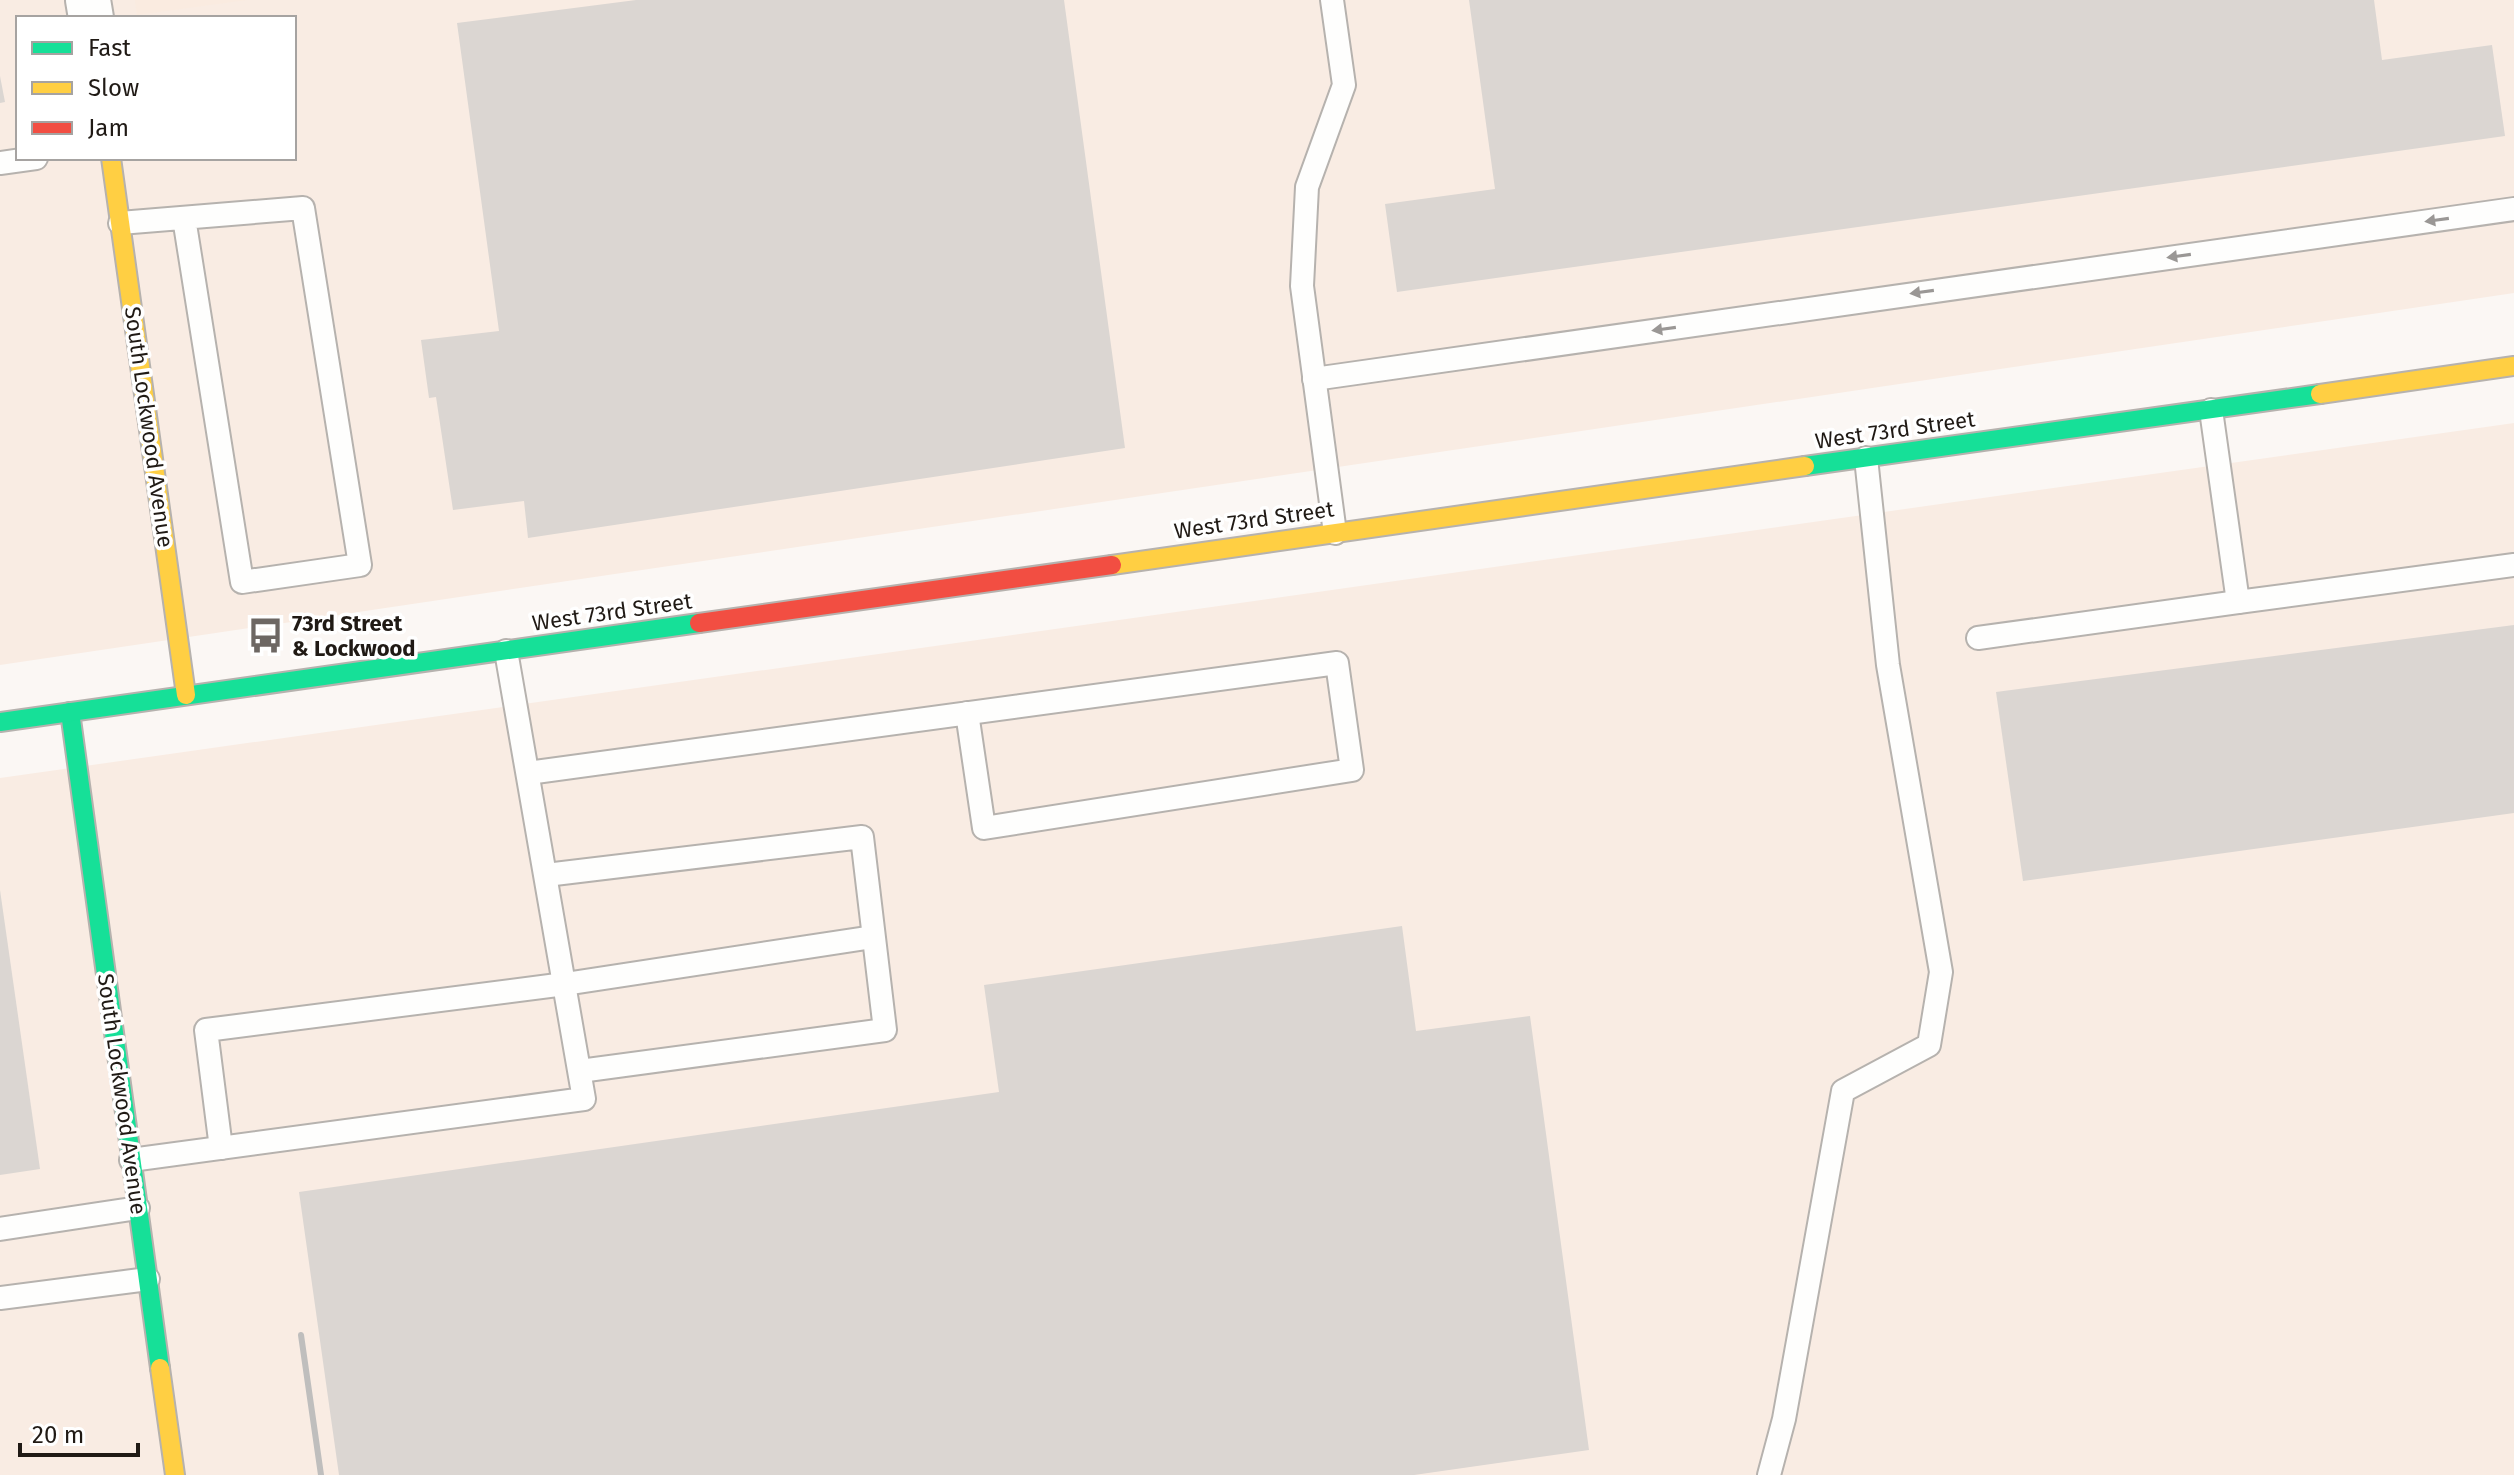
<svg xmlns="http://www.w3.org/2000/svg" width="2514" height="1475" font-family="'Fira Sans',sans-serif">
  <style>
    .built { fill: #f9ece3; fill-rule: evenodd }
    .green { fill: #faebe0 }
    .building { fill: #dbd6d2 }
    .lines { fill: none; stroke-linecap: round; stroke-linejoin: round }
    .lane-casing { stroke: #b6b2ae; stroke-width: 26 }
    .street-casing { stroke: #b6b2ae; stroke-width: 48 }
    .fast-casing { stroke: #b6b2ae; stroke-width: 22 }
    .slow-casing { stroke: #b6b2ae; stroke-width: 22 }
    .jam-casing { stroke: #b6b2ae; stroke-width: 22 }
    .lane { stroke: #fefefd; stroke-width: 22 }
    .street { stroke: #fefefd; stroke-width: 44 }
    .fast { stroke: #16e098; stroke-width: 18 }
    .slow { stroke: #ffcf43; stroke-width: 18 }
    .jam { stroke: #f24e42; stroke-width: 18 }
    .rail { stroke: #bfbebd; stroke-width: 6 }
    .oneway { fill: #9a9795 }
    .labels { text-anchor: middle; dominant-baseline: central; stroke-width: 7; stroke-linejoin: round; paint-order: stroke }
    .street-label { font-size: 22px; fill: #201a15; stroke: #fff }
    .poi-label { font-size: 22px; font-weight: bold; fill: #201a15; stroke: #fff; text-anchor: start }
  </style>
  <rect width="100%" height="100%" fill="#fbf7f4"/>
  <g class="built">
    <path d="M0,0h2514v293l-2514,372zM18,18h276v140h-276z"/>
    <path d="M2514,423v1052h-2514v-697z"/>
  </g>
  <path class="green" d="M135,0h112l-110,15z"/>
  <g class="building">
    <path d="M636,0h428l61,448 -597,90 -4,-37 -71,9 -17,-113 -7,1 -8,-58 78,-9 -42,-308z"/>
    <path d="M1469,0h905l8,60 110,-15 13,91 -1108,156 -12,-88 110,-15z"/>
    <path d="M0,76l5,26 -5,1z"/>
    <path d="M2514,625v188l-491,68 -27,-189z"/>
    <path d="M0,890l40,279 -40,6z"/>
    <path d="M1402,926l14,105 114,-15 59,434 -175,25h-1075l-40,-283 700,-100 -15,-107z"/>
  </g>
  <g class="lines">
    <defs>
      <g id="lane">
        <path d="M1332,0l12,85 -37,102 -5,99 33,247"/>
        <path d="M0,163l36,-5"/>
        <path d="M120,223l183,-15 57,357 -118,17 -58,-364"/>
        <path d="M1314,379l1200,-170"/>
        <path d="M2211,410l27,192 276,-37"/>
        <path d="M1978,638l260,-36"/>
        <path d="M528,773l809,-110 15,107 -368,58 -17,-115"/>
        <path d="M546,875l316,-38 23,193 -305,41"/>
        <path d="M221,1148l-15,-118 359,-46 308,-47"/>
        <path d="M131,1160l453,-61 -78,-448"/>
        <path d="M0,1229l138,-21"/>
        <path d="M0,1298l148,-19"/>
        <path d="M1769,1475l15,-56 59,-328 86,-46 12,-73 -53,-307 -22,-207"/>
      </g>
      <path id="street" d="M88,0l3,18"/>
      <g id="fast">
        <path d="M1805,466l515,-72"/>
        <path d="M70,712l90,656"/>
        <path d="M0,722l699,-99"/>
      </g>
      <g id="slow">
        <path d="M111,158l75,537"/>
        <path d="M2320,394l194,-28"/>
        <path d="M1112,565l693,-99"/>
        <path d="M160,1368l15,107"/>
      </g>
      <path id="jam" d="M699,623l413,-58"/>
    </defs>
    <use href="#lane" class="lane-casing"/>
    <use href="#street" class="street-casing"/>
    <use href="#fast" class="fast-casing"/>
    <use href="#slow" class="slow-casing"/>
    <use href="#jam" class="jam-casing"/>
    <use href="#lane" class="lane"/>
    <use href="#street" class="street"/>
    <use href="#fast" class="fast"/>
    <use href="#slow" class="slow"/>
    <use href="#jam" class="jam"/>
    <path class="rail" d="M301,1335l20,140"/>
  </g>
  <defs><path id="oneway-solid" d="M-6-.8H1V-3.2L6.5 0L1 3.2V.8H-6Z" transform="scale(2)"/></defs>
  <g class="oneway">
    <use href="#oneway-solid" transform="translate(2437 220) rotate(172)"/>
    <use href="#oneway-solid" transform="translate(2179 256) rotate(172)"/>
    <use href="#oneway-solid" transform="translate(1922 292) rotate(172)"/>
    <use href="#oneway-solid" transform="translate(1664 329) rotate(172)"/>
  </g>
  <defs>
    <symbol id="bus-bare" viewBox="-9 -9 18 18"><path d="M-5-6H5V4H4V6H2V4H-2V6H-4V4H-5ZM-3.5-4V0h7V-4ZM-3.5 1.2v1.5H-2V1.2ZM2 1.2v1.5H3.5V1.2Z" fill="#6d6763" stroke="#fff" stroke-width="2.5" paint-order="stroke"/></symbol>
  </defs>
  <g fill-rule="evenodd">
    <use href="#bus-bare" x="240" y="610" width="51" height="51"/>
  </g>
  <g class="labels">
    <g class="street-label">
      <text transform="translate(149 427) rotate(82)">South Lockwood Avenue</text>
      <text transform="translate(1895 430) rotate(-8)">West 73rd Street</text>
      <text transform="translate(1254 520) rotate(-8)">West 73rd Street</text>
      <text transform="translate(612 612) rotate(-8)">West 73rd Street</text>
      <text transform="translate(122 1094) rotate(82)">South Lockwood Avenue</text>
    </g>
    <g class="poi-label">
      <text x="292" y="623">73rd Street<tspan x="292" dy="25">&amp; Lockwood</tspan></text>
    </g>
  </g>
  <rect x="16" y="16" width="280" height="144" fill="#ffffff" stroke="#a6a3a1" stroke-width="2"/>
  <rect x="32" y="42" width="40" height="12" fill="#16e098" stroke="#a6a3a1" stroke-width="2"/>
  <text x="88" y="56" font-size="24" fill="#201a15">Fast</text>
  <rect x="32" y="82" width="40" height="12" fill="#ffcf43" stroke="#a6a3a1" stroke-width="2"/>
  <text x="88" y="96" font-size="24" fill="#201a15">Slow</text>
  <rect x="32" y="122" width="40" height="12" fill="#f24e42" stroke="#a6a3a1" stroke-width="2"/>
  <text x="88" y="136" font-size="24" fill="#201a15">Jam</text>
  <path d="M20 1443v12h118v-12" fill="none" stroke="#201a15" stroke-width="4"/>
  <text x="32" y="1443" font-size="24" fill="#201a15" stroke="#ffffff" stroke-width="6" paint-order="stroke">20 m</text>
</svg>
